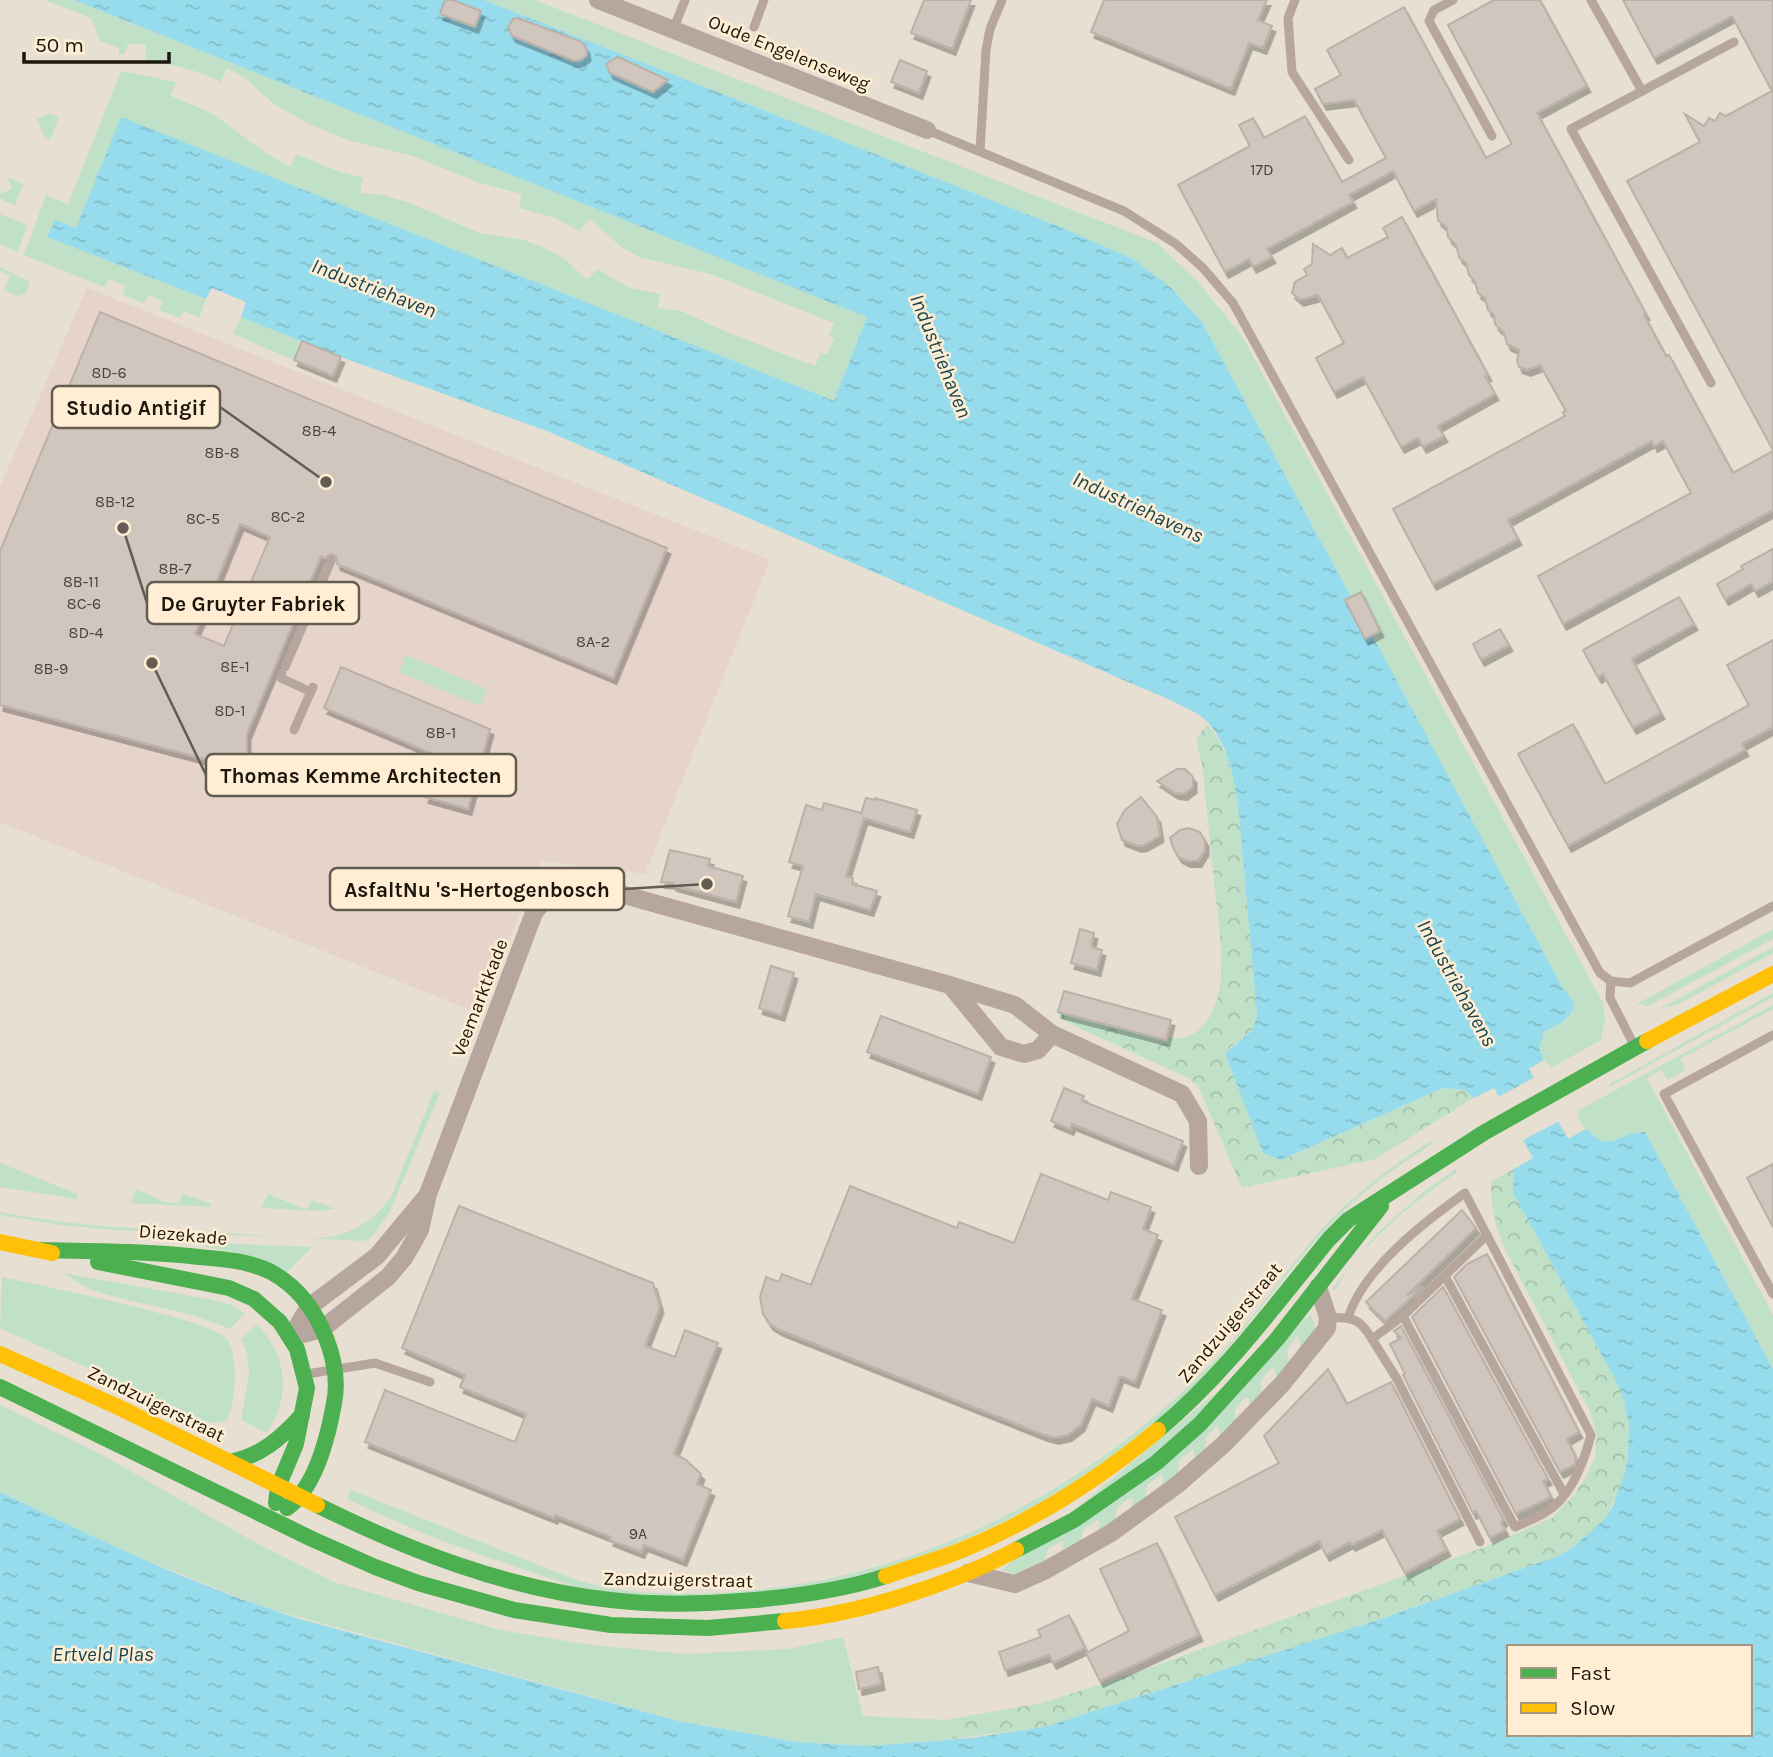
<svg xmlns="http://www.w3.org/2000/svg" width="1773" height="1757" font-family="Karla,sans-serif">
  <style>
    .commercial { fill: #e6d4cb }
    .green { fill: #c0e1c8 }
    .forest { fill: url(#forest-crowns) }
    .water { fill: url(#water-ripples); fill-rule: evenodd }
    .pier { fill: #e7dfd1 }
    .building { fill: #d0c6be; stroke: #bbb1a9; stroke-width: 2; fill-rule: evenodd; filter: url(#shadow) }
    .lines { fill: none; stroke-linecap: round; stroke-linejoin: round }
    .lane { stroke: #b7a69e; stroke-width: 9 }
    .street { stroke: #b7a69e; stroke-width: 18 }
    .fast { stroke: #4caf50; stroke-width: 16 }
    .slow { stroke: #ffc107; stroke-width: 16 }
    .labels { text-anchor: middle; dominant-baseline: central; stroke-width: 5; stroke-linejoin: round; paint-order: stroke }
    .number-label { font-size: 16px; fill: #4a433a }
    .street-label { font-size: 19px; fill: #1c160d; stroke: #ffeed4 }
    .water-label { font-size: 21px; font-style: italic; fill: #174551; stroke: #ffeed4 }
    .leader { fill: none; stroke: #635c52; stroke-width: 2.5 }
    .callout-dot { fill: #635c52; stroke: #ffeed4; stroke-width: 2.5 }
    .callout { fill: #ffeed4; stroke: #635c52; stroke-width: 2.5 }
    .callout-label { font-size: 21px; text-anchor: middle; font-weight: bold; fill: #1c160d }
  </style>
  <defs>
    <pattern id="forest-crowns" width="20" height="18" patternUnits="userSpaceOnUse" patternTransform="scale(1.75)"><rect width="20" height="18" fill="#c0e1c8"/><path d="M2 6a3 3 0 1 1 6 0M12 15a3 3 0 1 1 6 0" fill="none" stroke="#a4c0ab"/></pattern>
    <pattern id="water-ripples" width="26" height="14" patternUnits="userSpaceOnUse" patternTransform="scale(1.75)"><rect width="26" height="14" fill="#96dcec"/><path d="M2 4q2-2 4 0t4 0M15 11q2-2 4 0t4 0" fill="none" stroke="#81bcc9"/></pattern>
    <filter id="shadow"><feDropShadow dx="3.5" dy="6" stdDeviation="0" flood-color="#0004"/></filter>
  </defs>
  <rect width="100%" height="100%" fill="#e7dfd1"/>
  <path class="commercial" d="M87,288l683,272 -125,314 -104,-13 -61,149 -7,1 -473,-189v-335z"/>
  <g class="green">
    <path d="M44,0h30l794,317 -34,85 -713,-284 -45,110 -28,9 158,62 -7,19 -15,-7 -4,7 -21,-8 4,-9 -15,-6 -4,8 -21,-8 3,-9 -17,-7 -4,8 -81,-32 22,-60 22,9 53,-133 55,11 -5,14 42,18 53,39 24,14 7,-13 38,16 28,8 -3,15 23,2 24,7 73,31 44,7 23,9 19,11 21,20 10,-11 33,19 30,6 -2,14 23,3 50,23 84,32 6,-13 6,2 7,-16 -5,-3 5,-13 -124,-49 -71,-17 -18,-10 -31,-28 -11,12 -24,-13 -35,-10 1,-14 -41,-11 -67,-27 -62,-15 -42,-17 -35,-20 -29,-26 -18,-10 -6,14c-25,-12 -49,-18 -76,-22l1,-15 -18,-2 -3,11h-6v-6l-19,-7 -9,-23z"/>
    <path d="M484,0h51l622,243 41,39 44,54 361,667 2,17 -4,20 -50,28c-3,-6 -7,-7 -10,-13 -9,-20 13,-28 27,-36l-223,-418 6,-4 -149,-275 -33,-36 -109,-59z"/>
    <path d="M50,113l9,4 -9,23 -5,-2 -8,-19z"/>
    <path d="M8,177l15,7 -8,21 -15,-6v-5l12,-5z"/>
    <path d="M0,214l27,11 -9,27 -18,-8z"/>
    <path d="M0,267l30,15 -5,12 -8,2 -13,-6 6,-14 -10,-5z"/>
    <path d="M241,317l61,24 -8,19 -61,-26z"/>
    <path d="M406,655l81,34 -7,17 -81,-34z"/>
    <path d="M1773,929v10l-125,67 -11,-2z"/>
    <path d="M1773,947v6l-94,51 -20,5z"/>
    <path d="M1773,993v4l-162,89 -1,-2z"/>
    <path d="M1773,1005v4l-93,50 6,11 -18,10 -7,-10 -14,8 126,237v54l-128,-237c-13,-1 -20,8 -32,10 -16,3 -29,-13 -35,-24l1,-2 -2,-5z"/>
    <path d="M434,1091l6,2 -50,118 -18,26 -8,4 -248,-11 -56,-5 -60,-10v-3c79,16 160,17 241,22 29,2 73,9 101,0 21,-7 38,-21 50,-39z"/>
    <path d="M1431,1141l1,3c-43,27 -84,58 -117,97 -43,49 -79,103 -126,150 -156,152 -389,234 -605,197 -22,-4 -45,-14 -67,-21 -59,-19 -114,-41 -170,-68l4,-9 3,1 220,88c45,15 94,16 141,14 187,-8 359,-92 490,-223 39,-39 69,-85 105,-127 33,-40 76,-74 121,-102z"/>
    <path d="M0,1163l77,31v5l-77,-12z"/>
    <path d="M1456,1169l1,3c-41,28 -98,73 -121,117l-2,2 -2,-2 44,-55 50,-44z"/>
    <path d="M136,1189l28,13 15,1 3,-10 29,11v3l-80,-4z"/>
    <path d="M268,1194l40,16 4,-10 23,9 -20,2 -53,-3z"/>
    <path d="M186,1242l126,5 -26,26 -31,-15z"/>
    <path d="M63,1273l145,26 23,6 14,8 -15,16c-44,-20 -93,-24 -138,-39 -10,-4 -20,-12 -29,-17z"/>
    <path d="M2,1277c32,7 209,43 223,60 15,18 11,64 2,83l-14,3 -10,-2 -203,-93z"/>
    <path d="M1311,1314l5,18 -15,16 -2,-11 -2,-1 -10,14 2,17 -13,12 -1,-11 -3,-1 -11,13 1,18 -12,10 -1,-10 -3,-1 -11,12v18l-14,10 -3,-12 -12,12 -1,18 -11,6v-10l-2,-1 -13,10 -2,19 -15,8 1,-10 -2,-2 -14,10 -2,18 -14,7 2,-11 -3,-1 -13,9 -3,18 -16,6 2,-9 -3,-2 -13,9 -5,17 -17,6 2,-9 -2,-2 -14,8 -5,17 -22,10 -19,-6z"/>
    <path d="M257,1324c31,35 34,70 10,109l-26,-13 8,-47 -2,-21 -6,-12z"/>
    <path d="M0,1405l102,50 156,89 76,38 166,48 84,14 100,10 104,-5 55,-12 20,79 82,4 8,19 -84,7 -73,-4 -116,-21 -414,-113 -153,-61 -113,-55z"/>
  </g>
  <g class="forest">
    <path d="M1208,725c19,22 26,51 30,79l19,211 -4,15 -25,19 53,111 162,-72 22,2 9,8 -99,61 -133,29 -44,-102 -10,-8 -115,-53 -11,-6 -7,-11 120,31c25,0 40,-25 44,-48 6,-27 0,-64 -3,-92 -5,-45 -9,-90 -14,-135 -4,-19 -11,-26 6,-39z"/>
    <path d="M1514,1169l-1,24 103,188 7,16 6,27 -1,32 -7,32 -17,32 -20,19 -26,17 -180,64 -334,107 -91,12 -8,-19 97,-17 93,-30 358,-129 59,-26 22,-23 11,-16 10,-22 2,-21 -7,-24 -86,-165c-9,-22 -13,-41 -13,-66z"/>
  </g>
  <path class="water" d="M74,0h410l576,227 73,32 36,27 33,36 149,275 -6,4 19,37 8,-3 190,352 12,15c-2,18 -15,22 -30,30l-5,16 5,12 -15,9 39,70 16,-9 3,-1c21,27 35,1 58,3l128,237v388h-1773v-265c98,48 198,95 303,128l376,101 117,21 73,4 102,-8 73,-11 334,-107 180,-64 15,-9 31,-27 9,-14 12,-34 3,-16 1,-32 -6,-27 -7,-16 -103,-188 1,-24 19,-11 -39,-70 -20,10 -9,-8 -22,-2 -162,72 -18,-7 -38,-100 28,-23 4,-15 -19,-211c-5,-29 -12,-71 -39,-89 -9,-6 -20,-10 -29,-15l-623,-269 -206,-74 -100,-40 5,-15 -34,-14 -6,11 -159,-62 8,-17 21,8 45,-111 713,284 33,-84zM1509,1647h241v87h-241z"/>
  <path class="pier" d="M1537,1076l24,44 -41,22 -24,-44z"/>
  <g class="building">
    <path d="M445,0h8l28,11 -6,16 -35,-13z"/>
    <path d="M924,0h47l-19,49 -41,-16z"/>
    <path d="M1104,0h163l-9,20 14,6 -9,22 -14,-5 -18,46 -140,-57z"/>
    <path d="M1494,0h46l47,86 -50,27 109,201 -2,1 22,41 3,-1 64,118 40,-22v59l-210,114 -25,-48 153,-83 -28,-52 -9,5 -2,-5 -144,79 10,19 -85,45 -40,-75 172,-93 -2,-4 3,-1 -26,-46 -13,5 -8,-3 -2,-6 2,-11 -12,-6 -3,-11 -9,-9 -1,-9 -6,-5 -3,-12 -7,-5 -3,-12 -6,-6 -3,-12 -7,-6 -3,-12 -8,-8 -1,-9 -9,-8 -2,-21 -22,12 -21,-40 -44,24 4,7 -86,47 5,8 -19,10 -4,-8 -24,13 -47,-87 72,-39 -11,-21 14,-7 11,20 41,-22 37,66 44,-24 -32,-58 -31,4 -8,-15 26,-14 -14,-25 77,-43 82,151 26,-14 -64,-119z"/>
    <path d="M1623,0h150v450l-146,-269 73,-39 -15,-28 19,12 5,-8 6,3 5,-8 6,3 46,-25 -40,-75 -78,42z"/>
    <path d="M518,18l64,24 4,6 1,7 -6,5 -7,1 -62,-25 -4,-9 5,-8z"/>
    <path d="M618,57l50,23 -15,12 -43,-19 -4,-9z"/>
    <path d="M900,60l27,11 -8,22 -28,-11z"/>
    <path d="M1402,217l86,158 -3,1 10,18 -57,32 6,10 -21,11 -5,-9 -17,9 -38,-70 -29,15 -18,-34 28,-15 -26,-48 -18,5 -8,-7 3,-11 12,-7 -3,-6 8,-5 1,-20 17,11 12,-7 5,10 41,-21 -5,-9z"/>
    <path d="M100,312l567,236 -54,130 -271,-112 -5,-2 -1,-8 -5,-2 -6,4 -4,-2 -74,178v22l-5,13 -242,-64v-154zM240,524l30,13 -46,109 -29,-12z"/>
    <path d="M302,341l39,16 -8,19 -39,-16z"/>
    <path d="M1773,549v32l-18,10 -4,-7 -26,15 -8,-15 26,-15 -2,-3z"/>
    <path d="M1361,592l19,39 -15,8 -20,-39z"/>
    <path d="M1679,597l15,27 -62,35 29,54 -28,15 -30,-54 -5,3 -15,-27z"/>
    <path d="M1500,629l9,16 -28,15 -8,-16z"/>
    <path d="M1773,640v87l-31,17 3,6 -177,96 -50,-92 55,-30 32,60 144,-79 -22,-40z"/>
    <path d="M341,667l149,62 -22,80 -43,-12 11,-42 -112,-47z"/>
    <path d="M1177,769h8l8,8v10l-9,7 -9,-1 -18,-12z"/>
    <path d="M1141,797l16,20 3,19 -16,9 -6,1 -16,-6 -5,-16 7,-13z"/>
    <path d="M866,798l9,2v-2l42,12 -7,22 -46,-14 -18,58 7,2 -1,6 25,7 -7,19 -54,-16 -7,28 -21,-6 15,-50 -14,-4 17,-57 16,5 2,-7 37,10z"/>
    <path d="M1189,828l11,4 5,9v9l-7,11h-11l-8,-4 -5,-7 -4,-12 10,-8z"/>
    <path d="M670,850l40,9 -2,7 35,10 -7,26 -63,-17v-2l-12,-1z"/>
    <path d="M1080,929l14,4 -3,14 11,3 -5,20 -26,-7z"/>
    <path d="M771,966l23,7 -13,42 -22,-7z"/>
    <path d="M1064,991l107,29 -5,20 -108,-28z"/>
    <path d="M881,1016l110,41 -13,37 -111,-42z"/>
    <path d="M1064,1088l20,8 -2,5 101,40 -9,24 -102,-41 -2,5 -19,-8z"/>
    <path d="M1773,1164v63l-26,-49z"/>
    <path d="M1041,1174l67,26 3,-8 40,15 -8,22 15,6 -26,64 30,11 -27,72 -15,-6 -11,30 -17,-7 -11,26 -13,10 -13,3 -11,-3 -264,-105 -10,-6 -7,-10 -3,-17 6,-20 13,5 3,-8 29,11 39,-99 107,42 2,-6 55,21z"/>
    <path d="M459,1206l194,77 7,24 -15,39 30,11 10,-27 33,13 -44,111 11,5 16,15 -4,10 14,6 -28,70 -39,-15 -3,7 -8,-3 -23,-9 1,-3 -56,-22 -1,3 -189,-76 20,-52 130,52 11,-28 -66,-27 5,-12 -63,-27z"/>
    <path d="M1462,1210l14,18 -69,67 16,-8 -38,34 -19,-19z"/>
    <path d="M1487,1254l92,178 -12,7 9,19 -2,7 -14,7 -106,-195 13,-13z"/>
    <path d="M1443,1287l105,192 -5,2 8,16 -35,17 -104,-197z"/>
    <path d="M1401,1326l103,194 -3,2 4,8 -15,8 -14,-27 -3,2 -70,-138 2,-1 -15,-30 11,-6 -7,-7z"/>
    <path d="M1328,1369l19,35 44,-22 69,137 -23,12 10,19 -42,23 -23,-43 -30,15 -2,-3 -24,13 -7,-14 -104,54 -40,-78 104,-54 -15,-27z"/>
    <path d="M1157,1543l42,92 -99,46 -14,-28 43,-22 -29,-62z"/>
    <path d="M1069,1615l16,33 -32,15 -4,-8 -44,15 -6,-18 42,-15 -3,-7z"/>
    <path d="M878,1667l3,17 -22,5 -3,-17z"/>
  </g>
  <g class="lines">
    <g class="lane">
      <path d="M1295,0l-7,18 4,54 57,88"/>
      <path d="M1453,0l-19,10 -5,11 63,115"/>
      <path d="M1591,0l51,91"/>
      <path d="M754,27l10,-27"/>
      <path d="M673,30l12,-30"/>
      <path d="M927,130l197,81 52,33 27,24 30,35 367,670 11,8 19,2 143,-77"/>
      <path d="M980,151l6,-101 4,-21 12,-29"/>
      <path d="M1711,383l-140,-254 163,-87"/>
      <path d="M285,667l46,-106"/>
      <path d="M282,674l-1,4 30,14"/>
      <path d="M294,730l19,-43"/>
      <path d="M1611,981l-1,17 25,49"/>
      <path d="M1773,1035l-109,59 109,200"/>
      <path d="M1445,1276l119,218"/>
      <path d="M1328,1317c25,1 31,0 44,22l31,-23 84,-81"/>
      <path d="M1348,1318c15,-49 76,-96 117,-125l126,242c-7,27 -20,62 -45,77 -9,6 -21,10 -31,15l-112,-211"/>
      <path d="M1372,1339l25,40 83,163"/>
      <path d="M307,1374l68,-11 55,19"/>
    </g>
    <g class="street">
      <path d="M598,0l329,130"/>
      <path d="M950,985l51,62 23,7 14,-4 14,-16"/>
      <path d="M291,1337l31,-8 66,-52 16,-19 16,-28 8,-36 106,-281c14,-19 30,-30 54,-28l362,100 65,20 37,29 130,60 16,27 1,45"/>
      <path d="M291,1337l18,-30 68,-51 49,-59"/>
      <path d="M968,1573l47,11 31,-14 65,-37 66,-48 46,-40 60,-62 44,-55 1,-11 -10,-30"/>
    </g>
    <g class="fast">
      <path d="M39,1250c53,1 107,1 160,7 24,2 50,4 72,15 24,13 41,34 52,59 10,22 16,49 11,72 -6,34 -18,84 -47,105"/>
      <path d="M98,1262l131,26 25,11 26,23 17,27 10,39 -11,56 -18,43 -2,16"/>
      <path d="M0,1387l312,152 63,28 43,16 96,27 97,15 97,3 77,-7"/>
      <path d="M1158,1430c66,-55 117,-125 171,-191l19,-19 137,-88 162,-91"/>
      <path d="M230,1462c31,-6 51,-24 72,-47"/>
      <path d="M317,1505c93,46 190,84 294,95 47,6 96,4 144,0 43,-4 89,-10 131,-24"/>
      <path d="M1016,1550l58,-30 82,-57 44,-39 77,-85 104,-133"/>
    </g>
    <g class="slow">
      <path d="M1647,1041l126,-67"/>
      <path d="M0,1242l52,11"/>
      <path d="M0,1354l116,52 201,99"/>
      <path d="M886,1576c25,-9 51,-16 76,-26 71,-29 137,-71 196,-120"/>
      <path d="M785,1621c75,-7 164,-36 231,-71"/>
    </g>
  </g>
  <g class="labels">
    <g class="number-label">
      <text x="1262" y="169">17D</text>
      <text x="109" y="372">8D-6</text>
      <text x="319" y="430">8B-4</text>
      <text x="222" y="452">8B-8</text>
      <text x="115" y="501">8B-12</text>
      <text x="288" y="516">8C-2</text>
      <text x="203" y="518">8C-5</text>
      <text x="175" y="568">8B-7</text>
      <text x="81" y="581">8B-11</text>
      <text x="84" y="603">8C-6</text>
      <text x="86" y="632">8D-4</text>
      <text x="593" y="641">8A-2</text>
      <text x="235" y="666">8E-1</text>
      <text x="51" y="668">8B-9</text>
      <text x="230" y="710">8D-1</text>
      <text x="441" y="732">8B-1</text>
      <text x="638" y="1533">9A</text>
    </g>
    <g class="street-label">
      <text transform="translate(789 53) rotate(22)">Oude Engelenseweg</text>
      <text transform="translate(480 998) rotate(-69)">Veemarktkade</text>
      <text transform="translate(183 1235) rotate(5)">Diezekade</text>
      <text transform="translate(1230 1323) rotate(-50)">Zandzuigerstraat</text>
      <text transform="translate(156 1404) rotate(26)">Zandzuigerstraat</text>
      <text transform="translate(678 1580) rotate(1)">Zandzuigerstraat</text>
    </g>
    <g class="water-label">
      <text transform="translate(374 288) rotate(21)">Industriehaven</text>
      <text transform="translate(941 356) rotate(68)">Industriehaven</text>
      <text transform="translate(1138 507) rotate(25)">Industriehavens</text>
      <text transform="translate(1457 983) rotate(61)">Industriehavens</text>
      <text x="103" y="1654">Ertveld Plas</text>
    </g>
  </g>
  <path class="leader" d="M326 482L220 407M123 528L147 603M152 663L206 775M707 884L624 889"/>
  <g class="callout-dot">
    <circle cx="326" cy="482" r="7"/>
    <circle cx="123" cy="528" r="7"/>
    <circle cx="152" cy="663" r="7"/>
    <circle cx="707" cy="884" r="7"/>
  </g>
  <g class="callout">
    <rect x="52" y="386" width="168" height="42" rx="7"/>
    <rect x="147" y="582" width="212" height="42" rx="7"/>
    <rect x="206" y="754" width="310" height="42" rx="7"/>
    <rect x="330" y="868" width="294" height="42" rx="7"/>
  </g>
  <g class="callout-label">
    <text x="136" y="415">Studio Antigif</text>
    <text x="253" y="611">De Gruyter Fabriek</text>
    <text x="361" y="783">Thomas Kemme Architecten</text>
    <text x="477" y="897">AsfaltNu 's-Hertogenbosch</text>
  </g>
  <rect x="1507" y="1645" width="245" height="91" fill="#ffeed4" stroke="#a49884" stroke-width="2"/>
  <rect x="1521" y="1668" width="35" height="10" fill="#4caf50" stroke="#a49884" stroke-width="2"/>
  <text x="1570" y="1680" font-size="21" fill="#1c160d">Fast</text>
  <rect x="1521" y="1703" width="35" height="10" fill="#ffc107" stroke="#a49884" stroke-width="2"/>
  <text x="1570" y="1715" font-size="21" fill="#1c160d">Slow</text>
  <path d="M24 52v10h145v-10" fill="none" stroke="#1c160d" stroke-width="3.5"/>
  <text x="35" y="52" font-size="21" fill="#1c160d" stroke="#ffeed4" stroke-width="5" paint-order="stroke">50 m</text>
</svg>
